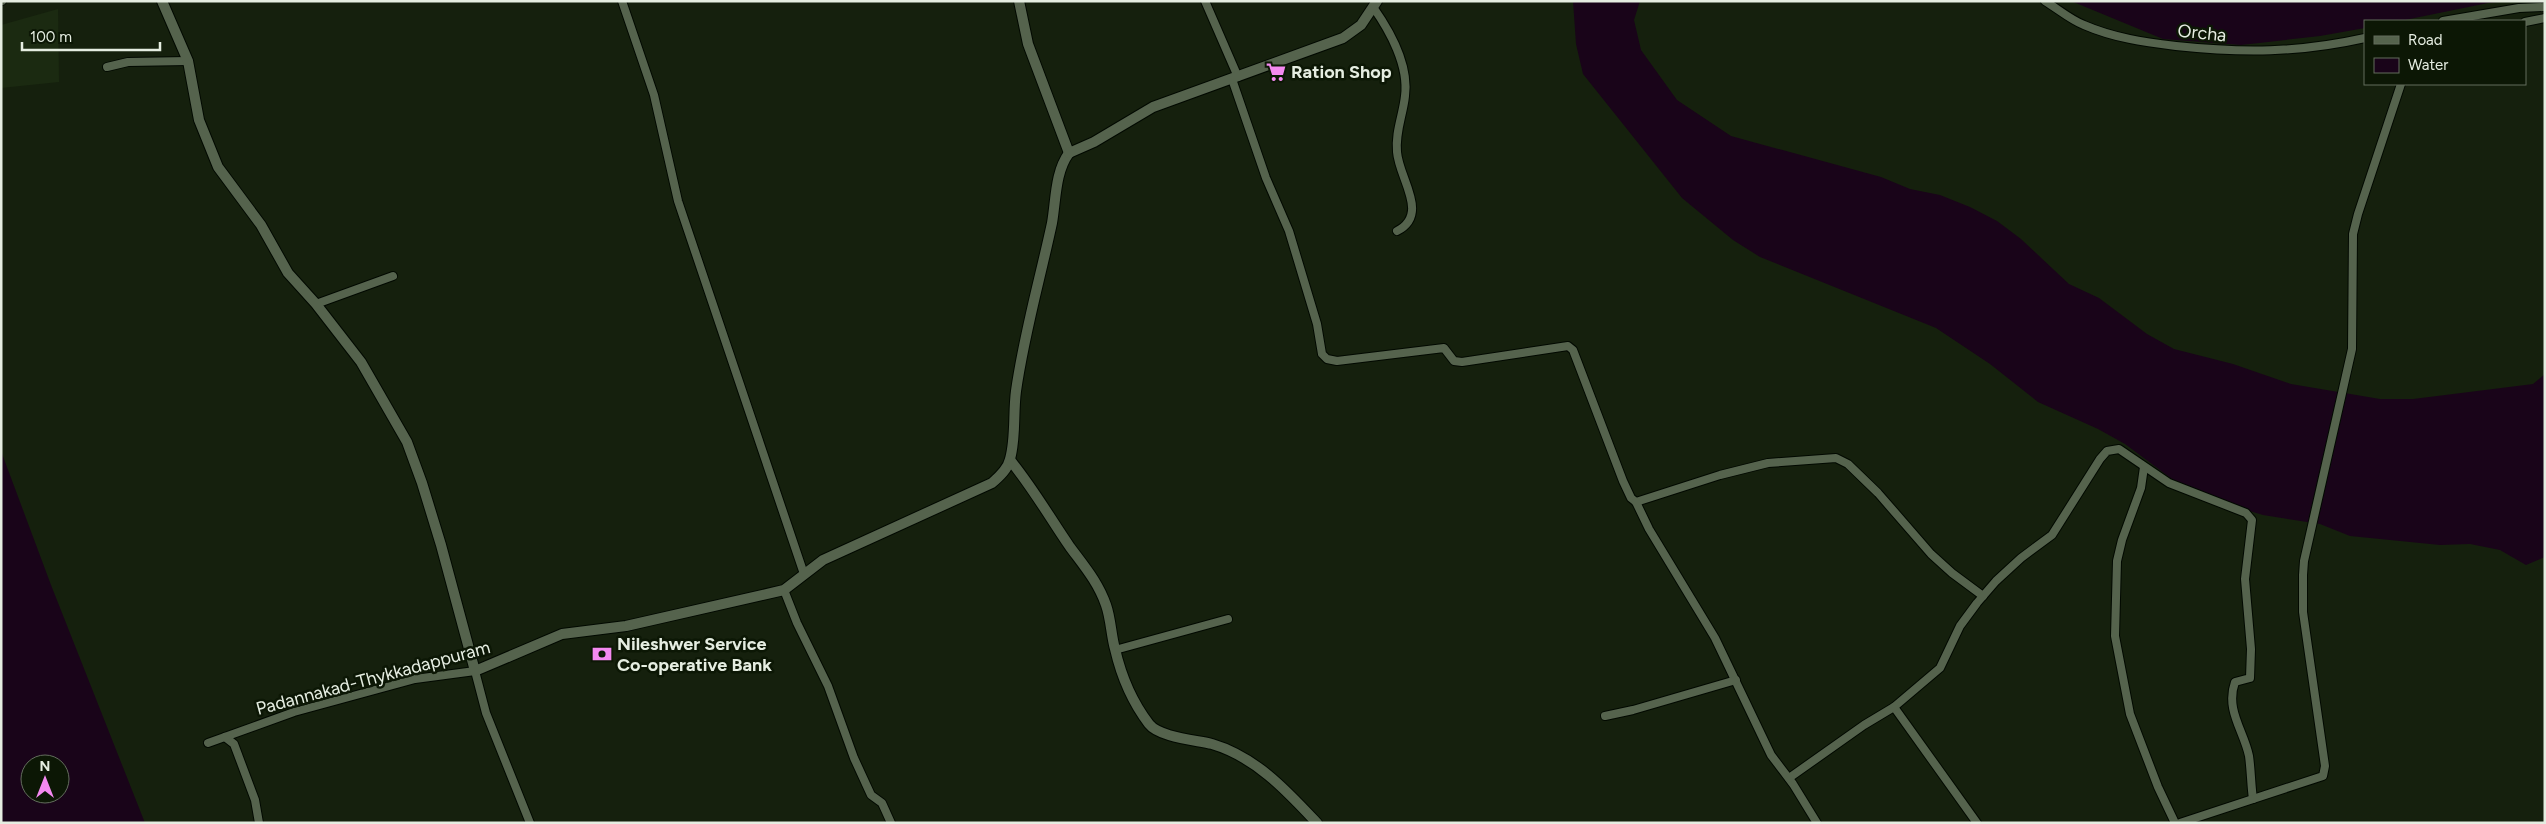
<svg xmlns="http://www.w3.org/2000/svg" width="2546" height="824" font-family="Figtree,sans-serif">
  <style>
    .built { fill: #1b2a11 }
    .water { fill: #190419; fill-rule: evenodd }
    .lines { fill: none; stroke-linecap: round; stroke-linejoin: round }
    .street-casing { stroke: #020900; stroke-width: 10 }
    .secondary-casing { stroke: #020900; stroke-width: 12 }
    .street { stroke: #55634d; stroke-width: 8 }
    .secondary { stroke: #55634d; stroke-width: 10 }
    .labels { text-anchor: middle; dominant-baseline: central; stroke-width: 5; stroke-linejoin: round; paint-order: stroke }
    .street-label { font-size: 18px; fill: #e5ede1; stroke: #0c1705 }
    .poi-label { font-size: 18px; font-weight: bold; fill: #e5ede1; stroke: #0c1705; text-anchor: start }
  </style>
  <rect width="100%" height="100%" fill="#15200d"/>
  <path class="built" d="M58,9l1,73 -58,6v-63z"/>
  <g class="water">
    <path d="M1573,1h67l-6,19 7,30 36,50 54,36 150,41 29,12 30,6 30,12 27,14 24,18 48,45 30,14 48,36 27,15 59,15 58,20 89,15h33l120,-15 12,-10v183l-19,8 -26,-15 -30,-6 -30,1 -90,-9 -30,-12 -57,-9 -30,-9 -57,-24 -51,-38 -27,-15 -60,-27 -48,-38 -54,-36 -176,-71 -27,-17 -51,-42 -99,-124 -7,-30z"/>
    <path d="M2071,1h437l-20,2 -88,18h-35v7l-45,8 -79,9 -78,-6z"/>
    <path d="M1,451l50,134 94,238h-144zM30,764h30v30h-30z"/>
  </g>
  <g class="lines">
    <defs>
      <g id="street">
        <path d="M1,1h1"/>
        <path d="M622,1l32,94 24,106 126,373"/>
        <path d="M1205,1l33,76"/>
        <path d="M2045,1c13,8 26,19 39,24 30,13 60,17 92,21 67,7 122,7 189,-8"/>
        <path d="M1373,7c17,24 36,59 32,89 -2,19 -10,36 -8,56 2,27 33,62 0,79"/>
        <path d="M2443,21l76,-13 26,-1"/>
        <path d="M2525,22l20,-4"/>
        <path d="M107,67l21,-5 60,-1"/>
        <path d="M1232,79l34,99 23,53 28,93 5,30 5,5 10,2 107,-13 10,13 8,1 106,-16 5,4 50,131 8,17 5,4 84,-27 48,-12 68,-5 12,6 30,29 53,61 21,19 31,23"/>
        <path d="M316,304l77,-28"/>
        <path d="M2144,467l-3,21 -19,52 -5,21 -2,75 15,78 28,73 17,36"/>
        <path d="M1636,502l13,27 66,109 56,117 22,29 24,39"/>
        <path d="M784,590l13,33 31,63 26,72 17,37 11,8 9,20"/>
        <path d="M1115,650l113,-31"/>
        <path d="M1894,707l83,116"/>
        <path d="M1605,716l28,-6 103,-30"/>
        <path d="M225,737l9,7 21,56 4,23"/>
        <path d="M208,743l86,-31 121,-33 60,-8 11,42 44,110"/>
        <path d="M1789,778l75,-53 30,-18 46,-39 20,-42 17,-23 19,-22 25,-23 31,-23 48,-76 7,-8 12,-2 50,34 77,30 6,7 -7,59 6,70 -1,29 -15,4c-10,28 9,49 14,74 2,14 2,29 4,43"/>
        <path d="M2180,823l143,-47 2,-10 -22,-154v-37l1,-14 48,-212 1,-115 5,-20 43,-130"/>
      </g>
      <g id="secondary">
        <path d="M162,1l26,60 11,59 19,47 43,58 27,48 28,31 45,58 46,80 15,41 19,62 34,126 87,-37 64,-8 158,-36 39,-30 169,-77c7,-6 16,-14 18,-24 6,-21 3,-46 6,-68 8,-57 24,-112 36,-168 4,-23 3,-51 17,-70"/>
        <path d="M1019,1l9,43 41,109"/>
        <path d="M1069,153l25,-11 59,-35 190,-69 18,-13 16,-24"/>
        <path d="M1010,460c23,28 40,58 60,87 14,19 28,35 36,58 5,14 5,30 9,44 6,26 18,54 34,75 10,13 46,16 63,20 44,13 75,47 105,79"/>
      </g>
    </defs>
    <use href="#street" class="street-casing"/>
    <use href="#secondary" class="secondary-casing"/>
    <use href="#street" class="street"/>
    <use href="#secondary" class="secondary"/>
  </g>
  <defs>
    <symbol id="supermarket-bare" viewBox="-9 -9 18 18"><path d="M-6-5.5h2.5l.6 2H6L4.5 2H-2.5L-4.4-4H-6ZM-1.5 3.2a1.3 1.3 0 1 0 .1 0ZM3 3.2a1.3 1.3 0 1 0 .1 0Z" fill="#f489f0" stroke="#0c1705" stroke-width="2.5" paint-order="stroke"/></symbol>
    <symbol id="bank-bare" viewBox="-9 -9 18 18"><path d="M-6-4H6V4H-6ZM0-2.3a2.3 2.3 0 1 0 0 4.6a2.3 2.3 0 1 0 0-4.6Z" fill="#f489f0" stroke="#0c1705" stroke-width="2.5" paint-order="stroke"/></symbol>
  </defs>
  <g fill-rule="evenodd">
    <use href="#supermarket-bare" x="1262" y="58" width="28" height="28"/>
    <use href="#bank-bare" x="588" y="640" width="28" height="28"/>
  </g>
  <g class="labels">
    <g class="street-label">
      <text transform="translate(2202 33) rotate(6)">Orcha</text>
      <text transform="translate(373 678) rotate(-15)">Padannakad-Thykkadappuram</text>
    </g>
    <g class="poi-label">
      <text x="1291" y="72">Ration Shop</text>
      <text x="617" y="644">Nileshwer Service<tspan x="617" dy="21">Co-operative Bank</tspan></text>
    </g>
  </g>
  <rect width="2546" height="824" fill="none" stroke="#e5ede1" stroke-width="5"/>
  <rect x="2364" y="20" width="162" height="65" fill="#0c1705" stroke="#636d5d"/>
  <rect x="2374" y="36" width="25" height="8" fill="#55634d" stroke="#636d5d"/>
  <text x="2408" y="45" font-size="15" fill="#e5ede1">Road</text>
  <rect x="2374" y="58" width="25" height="15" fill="#190419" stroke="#636d5d"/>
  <text x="2408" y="70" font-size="15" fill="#e5ede1">Water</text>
  <g transform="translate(45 779)"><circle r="24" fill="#0c1705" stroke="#636d5d"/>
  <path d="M0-4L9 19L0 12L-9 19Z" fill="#f489f0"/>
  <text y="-8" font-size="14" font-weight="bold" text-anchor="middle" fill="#e5ede1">N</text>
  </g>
  <path d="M22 42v8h138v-8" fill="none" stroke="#e5ede1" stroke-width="2.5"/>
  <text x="30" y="42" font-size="15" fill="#e5ede1" stroke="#0c1705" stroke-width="4" paint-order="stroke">100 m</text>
</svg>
